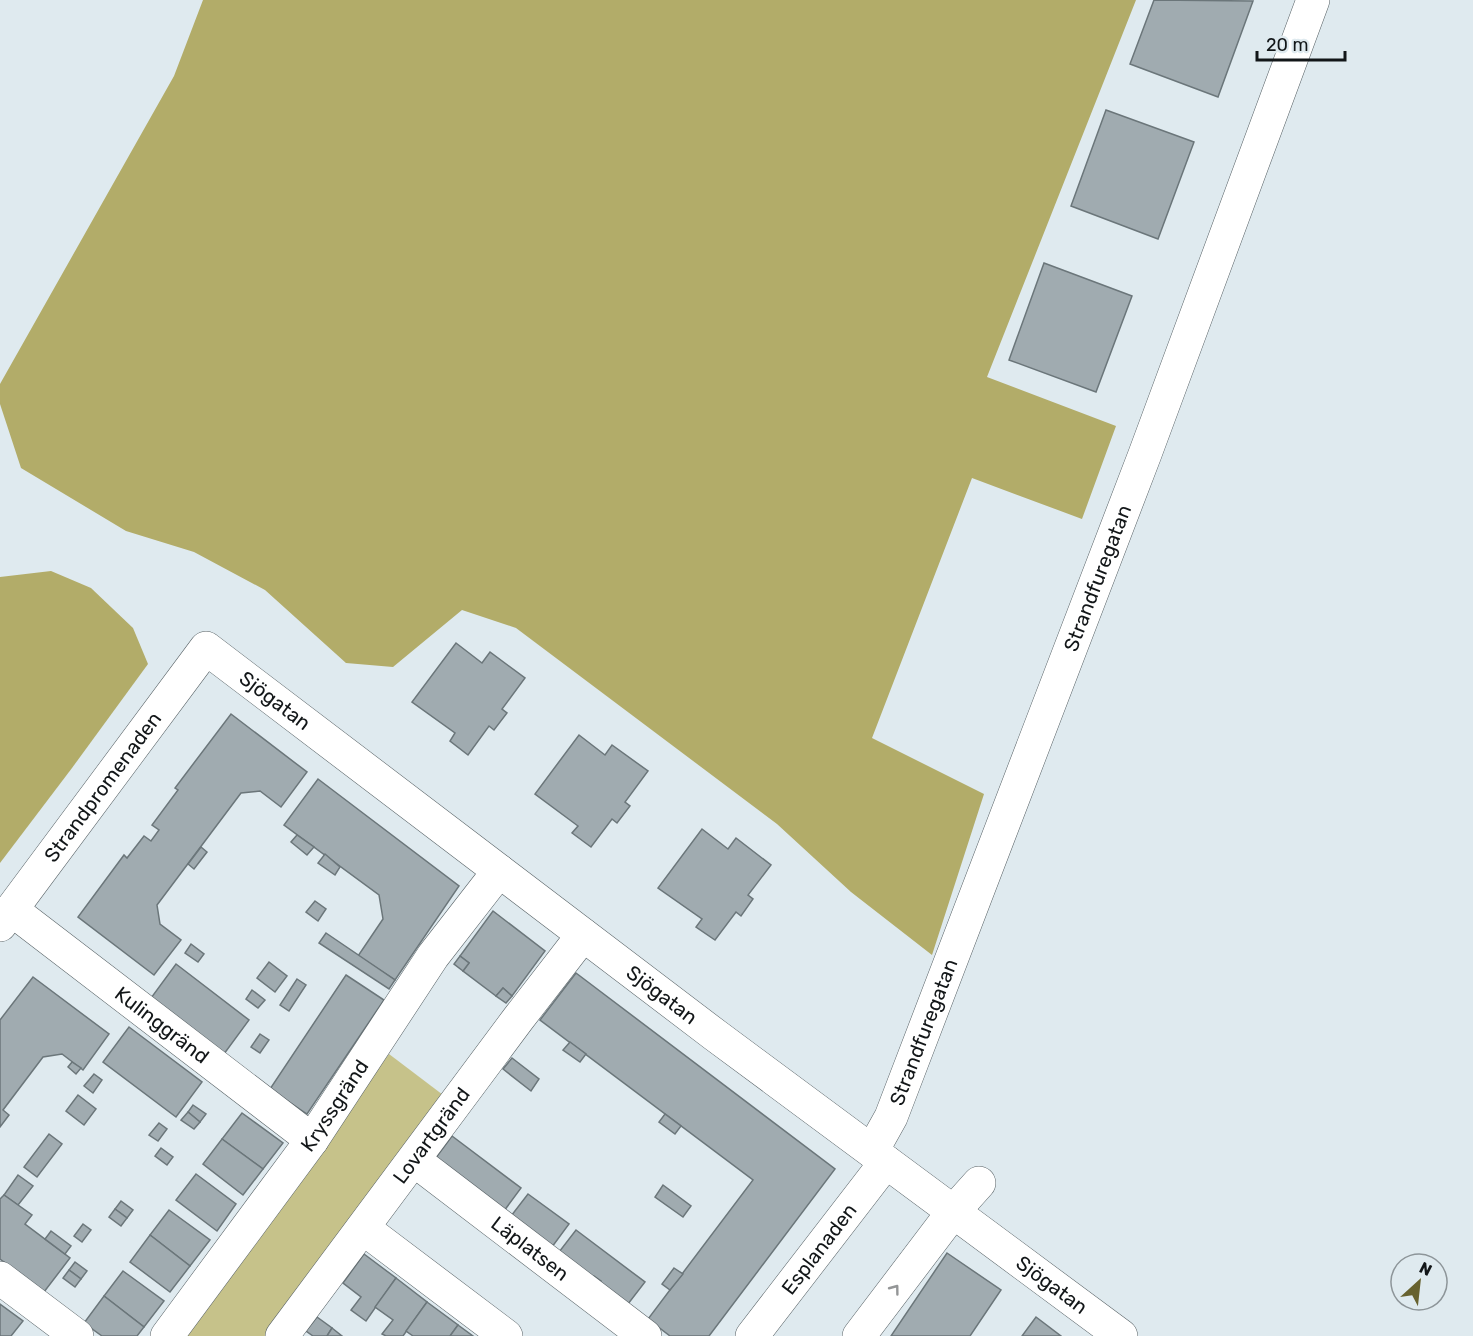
<svg xmlns="http://www.w3.org/2000/svg" width="1473" height="1336" font-family="Rubik,sans-serif">
  <style>
    .green { fill: #c6c28a }
    .forest { fill: #b2ac69 }
    .building { fill: #a0abb0; stroke: #6b767a; stroke-width: 1.5 }
    .lines { fill: none; stroke-linecap: round; stroke-linejoin: round }
    .minor-casing { stroke: #576165; stroke-width: 34 }
    .minor { stroke: #fff; stroke-width: 33 }
    .oneway { stroke: #949697 }
    .labels { text-anchor: middle; dominant-baseline: central; stroke-width: 5; stroke-linejoin: round; paint-order: stroke }
    .street-label { font-size: 20px; fill: #121618; stroke: #dfeaef }
  </style>
  <rect width="100%" height="100%" fill="#dfeaef"/>
  <path class="green" d="M389,1054l62,47 -177,235h-97z"/>
  <g class="forest">
    <path d="M203,0h933l-149,377 129,49 -34,93 -110,-41 -100,260 112,56 -52,161 -81,-63 -74,-68 -261,-196 -54,-18 -69,57 -47,-4 -81,-73 -71,-38 -68,-21 -105,-63 -21,-64v-20l174,-308z"/>
    <path d="M51,571l40,17 42,40 15,36 -76,104 -72,95v-286z"/>
  </g>
  <g class="building">
    <path d="M1154,0l99,1 -35,96 -88,-33z"/>
    <path d="M1106,110l88,32 -36,97 -87,-33z"/>
    <path d="M1044,263l88,33 -36,96 -87,-32z"/>
    <path d="M456,643l26,20 8,-11 35,26 -23,31 5,4 -13,17 -5,-4 -21,29 -18,-14 5,-8 -43,-31z"/>
    <path d="M231,714l76,58 -26,35 -21,-16 -19,2 -84,112 3,19 21,16 -27,35 -76,-58 46,-62 3,3 17,-22 7,5 8,-11 -7,-5 26,-35 -3,-2z"/>
    <path d="M579,735l26,20 7,-10 36,26 -23,31 5,4 -13,17 -5,-4 -21,28 -19,-14 6,-7 -43,-32z"/>
    <path d="M318,779l141,107 -64,94 -37,-24 25,-37 -4,-24 -95,-70z"/>
    <path d="M702,829l26,20 8,-11 35,27 -23,30 5,4 -12,17 -5,-4 -21,28 -19,-13 6,-8 -44,-31z"/>
    <path d="M297,835l17,12 -7,8 -16,-13z"/>
    <path d="M201,847l6,5 -13,17 -6,-5z"/>
    <path d="M325,854l15,13 -5,8 -17,-12z"/>
    <path d="M315,901l11,8 -8,12 -12,-9z"/>
    <path d="M493,911l52,40 -33,45 -9,-8 -7,8 -33,-25 6,-8 -9,-7z"/>
    <path d="M326,933l69,47 -6,9 -70,-46z"/>
    <path d="M191,944l13,10 -6,8 -13,-9z"/>
    <path d="M460,956l9,7 -6,8 -9,-7z"/>
    <path d="M269,962l18,14 -12,16 -18,-14z"/>
    <path d="M176,964l73,56 -25,34 -73,-56z"/>
    <path d="M576,973l259,196 -126,167h-39l-22,-17 105,-139 -213,-160z"/>
    <path d="M346,975l38,25 -77,114 -37,-25z"/>
    <path d="M33,977l76,57 -26,36 -21,-16 -19,3 -40,53 6,5 -9,12v-107z"/>
    <path d="M297,979l9,6 -17,26 -9,-6z"/>
    <path d="M503,988l9,8 -6,7 -10,-7z"/>
    <path d="M252,990l13,10 -7,8 -12,-9z"/>
    <path d="M129,1027l73,55 -26,35 -73,-55z"/>
    <path d="M260,1034l9,6 -9,13 -9,-6z"/>
    <path d="M570,1042l16,12 -6,8 -17,-12z"/>
    <path d="M512,1058l27,21 -8,12 -28,-22z"/>
    <path d="M72,1062l9,6 -5,6 -8,-7z"/>
    <path d="M94,1074l8,6 -9,13 -9,-7z"/>
    <path d="M78,1095l18,14 -12,16 -18,-14z"/>
    <path d="M193,1105l13,9 -6,8 -12,-10z"/>
    <path d="M188,1112l12,10 -6,7 -13,-9z"/>
    <path d="M242,1113l41,30 -20,26 -41,-30z"/>
    <path d="M665,1114l16,12 -6,8 -16,-12z"/>
    <path d="M159,1123l8,6 -9,12 -9,-6z"/>
    <path d="M49,1134l13,10 -25,33 -13,-10z"/>
    <path d="M452,1136l69,52 -17,23 -69,-52z"/>
    <path d="M222,1139l41,30 -20,26 -40,-31z"/>
    <path d="M161,1148l12,9 -6,8 -12,-9z"/>
    <path d="M196,1174l40,30 -19,27 -41,-31z"/>
    <path d="M18,1175l15,11 -15,19 -14,-10z"/>
    <path d="M663,1185l28,21 -8,11 -28,-20z"/>
    <path d="M528,1194l41,30 -17,23 -41,-31z"/>
    <path d="M4,1195l28,20 -7,9 45,34 -26,34 -44,-33v-60z"/>
    <path d="M121,1201l12,9 -6,8 -12,-9z"/>
    <path d="M115,1209l12,9 -6,8 -12,-9z"/>
    <path d="M169,1210l41,30 -20,26 -40,-31z"/>
    <path d="M83,1224l8,6 -9,12 -8,-6z"/>
    <path d="M576,1230l69,52 -17,22 -28,-21 1,-2 -7,-5 -1,2 -34,-26z"/>
    <path d="M51,1231l20,15 -6,8 -20,-15z"/>
    <path d="M150,1235l40,31 -20,26 -40,-30z"/>
    <path d="M947,1253l54,37 -31,46h-79z"/>
    <path d="M364,1254l32,24 -30,43 -15,-11 10,-13 -18,-14z"/>
    <path d="M75,1262l12,9 -6,8 -12,-9z"/>
    <path d="M674,1268l9,6 -13,16 -8,-6z"/>
    <path d="M69,1270l12,9 -6,8 -12,-9z"/>
    <path d="M123,1271l41,30 -20,26 -40,-31z"/>
    <path d="M396,1278l31,24 -24,34h-17l-4,-2 11,-14 -18,-13z"/>
    <path d="M104,1296l40,31 -7,9h-35l-18,-13z"/>
    <path d="M427,1302l31,23 -8,11h-37l-7,-5z"/>
    <path d="M0,1304l23,17 -12,15h-11z"/>
    <path d="M317,1317l15,11 -5,8h-14l-7,-5z"/>
    <path d="M1036,1317l25,19h-39z"/>
    <path d="M458,1325l15,11h-23z"/>
    <path d="M332,1328l10,8h-15z"/>
  </g>
  <g class="lines">
    <defs>
      <g id="minor">
        <path id="s1" d="M12,910l300,230"/>
        <path id="s2" d="M0,925l206,-277 509,387 406,301"/>
        <path id="s3" d="M872,1151l19,-34 254,-663 168,-454"/>
        <path id="s4" d="M414,1160l231,176"/>
        <path d="M363,1228l143,108"/>
        <path d="M0,1278l77,58"/>
        <path id="s5" d="M167,1336l145,-196 121,-184 66,-85"/>
        <path id="s6" d="M282,1336l236,-317 65,-84"/>
        <path id="s7" d="M752,1336l134,-174"/>
        <path d="M859,1336l94,-124 26,-29"/>
      </g>
    </defs>
    <use href="#minor" class="minor-casing"/>
    <use href="#minor" class="minor"/>
  </g>
  <defs><path id="oneway-chevron" d="M-2-3.5L2.5 0L-2 3.5" fill="none" stroke-width="1.6" stroke-linecap="round" stroke-linejoin="round" transform="scale(1.5)"/></defs>
  <use class="oneway" href="#oneway-chevron" transform="translate(895 1289) rotate(-53)"/>
  <g class="labels">
    <g class="street-label">
      <text stroke="none"><textPath href="#s3" startOffset="616">Strandfuregatan</textPath></text>
      <text stroke="none"><textPath href="#s2" startOffset="432">Sjögatan</textPath></text>
      <text stroke="none"><textPath href="#s2" startOffset="172">Strandpromenaden</textPath></text>
      <text stroke="none"><textPath href="#s2" startOffset="918">Sjögatan</textPath></text>
      <text stroke="none"><textPath href="#s1" startOffset="189">Kulinggränd</textPath></text>
      <text stroke="none"><textPath href="#s3" startOffset="130">Strandfuregatan</textPath></text>
      <text stroke="none"><textPath href="#s5" startOffset="285">Kryssgränd</textPath></text>
      <text stroke="none"><textPath href="#s6" startOffset="250">Lovartgränd</textPath></text>
      <text stroke="none"><textPath href="#s4" startOffset="146">Läplatsen</textPath></text>
      <text stroke="none"><textPath href="#s7" startOffset="110">Esplanaden</textPath></text>
      <text stroke="none"><textPath href="#s2" startOffset="1404">Sjögatan</textPath></text>
    </g>
  </g>
  <g transform="translate(1419 1282) rotate(27)"><circle r="28" fill="#dfeaef" stroke="#8d9599" stroke-width="1.5"/>
  <path d="M0-4.5L10 22L0 15L-10 22Z" fill="#67622f"/>
  <text y="-9" font-size="16" font-weight="bold" text-anchor="middle" fill="#121618">N</text>
  </g>
  <path d="M1257 51v9h88v-9" fill="none" stroke="#121618" stroke-width="3"/>
  <text x="1266" y="51" font-size="18" fill="#121618" stroke="#dfeaef" stroke-width="4.5" paint-order="stroke">20 m</text>
</svg>
